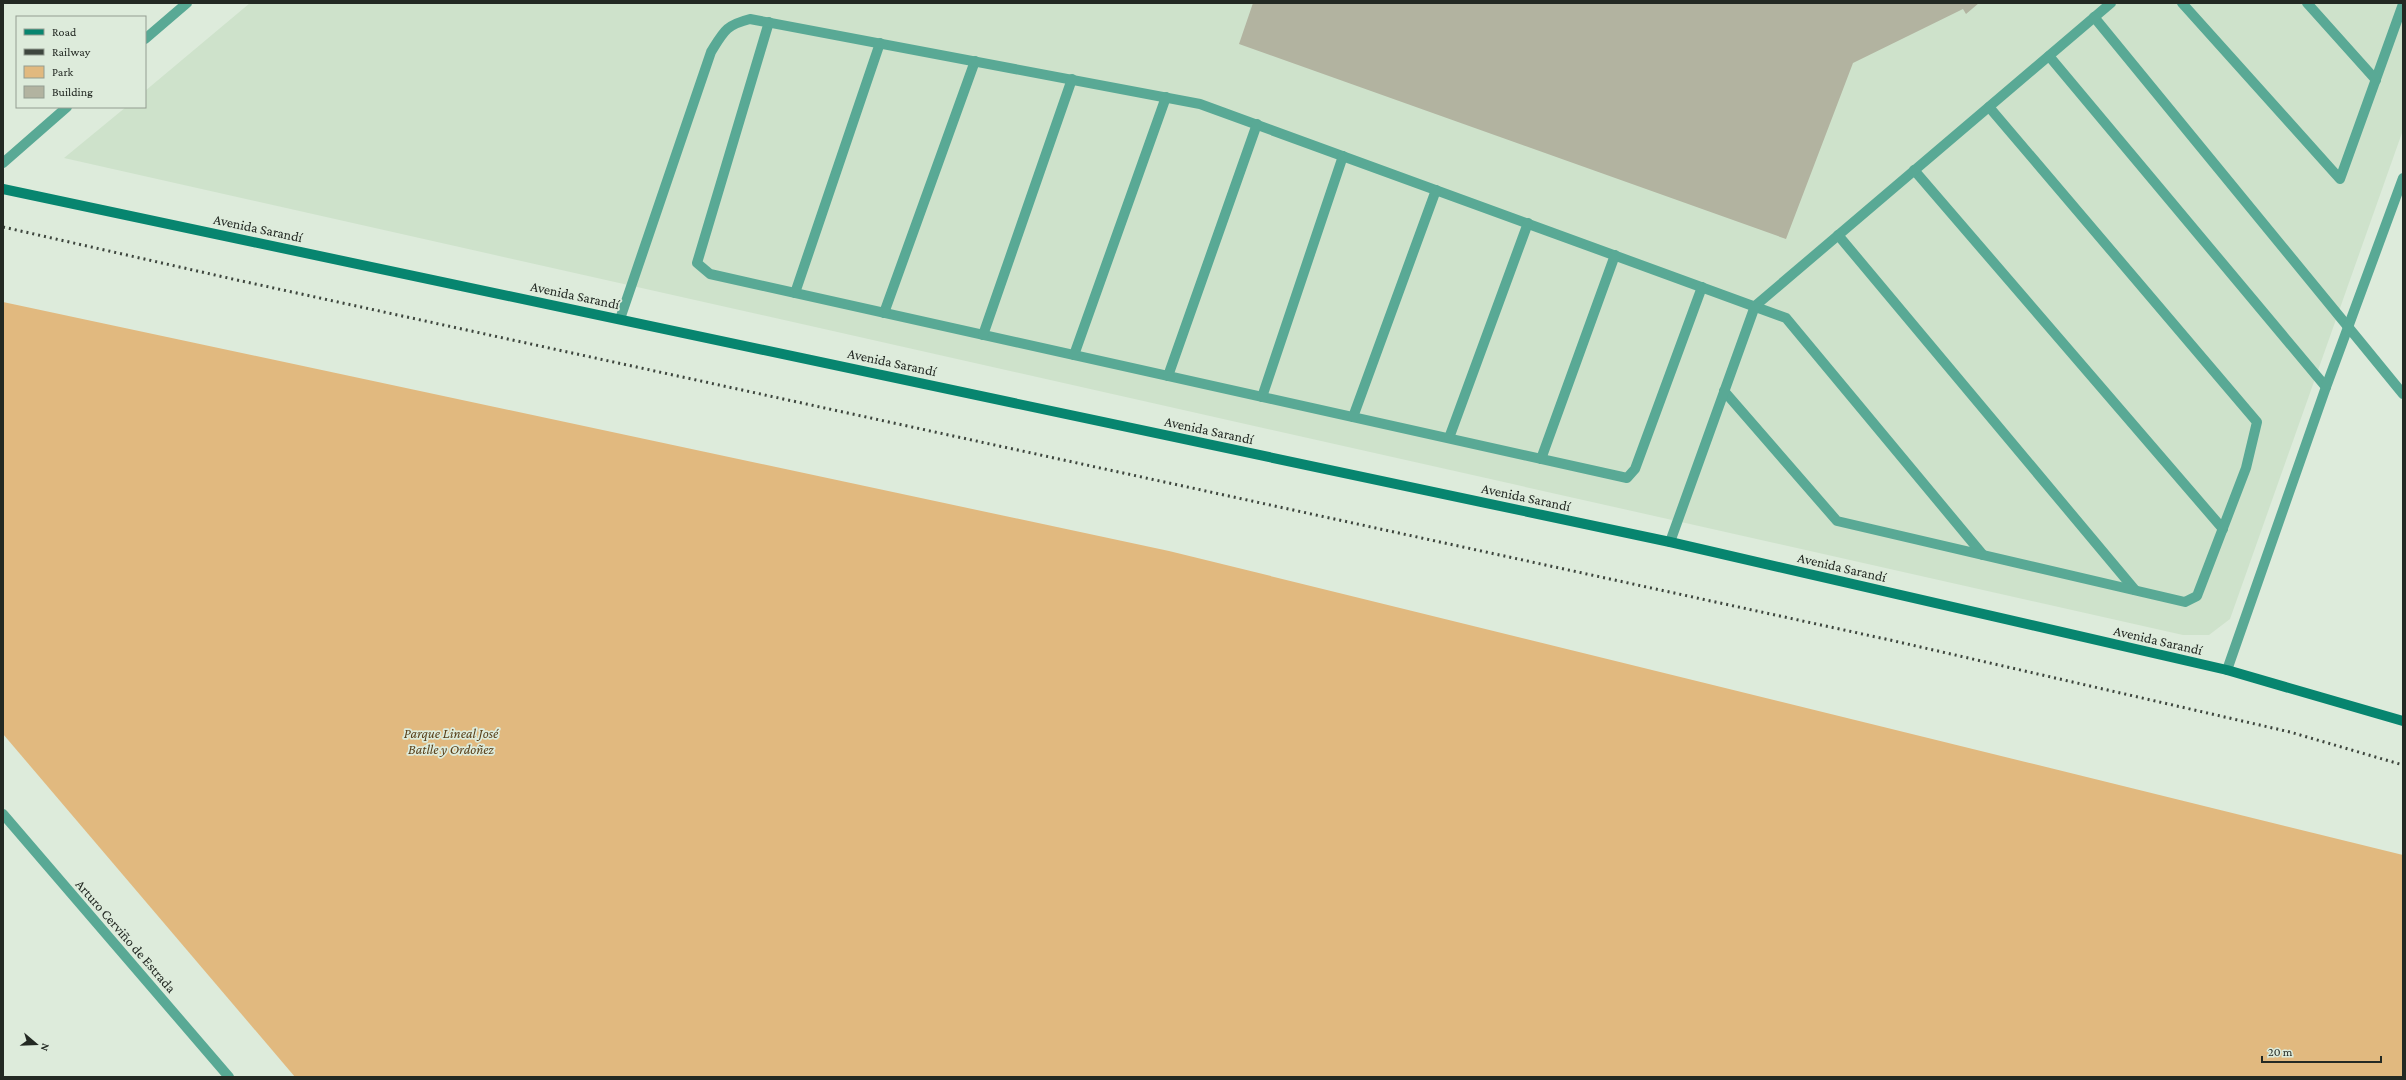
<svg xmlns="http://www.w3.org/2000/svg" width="2406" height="1080" font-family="'Crimson Pro',serif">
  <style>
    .built { fill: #cee2cb }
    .green { fill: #e1b97f }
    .building { fill: #b2b3a0 }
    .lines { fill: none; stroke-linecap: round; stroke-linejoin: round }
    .lane { stroke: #59a995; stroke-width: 10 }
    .street { stroke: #59a995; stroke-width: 10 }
    .secondary { stroke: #07856f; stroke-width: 10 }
    .rail { stroke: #3e463e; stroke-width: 3; stroke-dasharray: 2 4; stroke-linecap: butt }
    .labels { text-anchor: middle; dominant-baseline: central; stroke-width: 3.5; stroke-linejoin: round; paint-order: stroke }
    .street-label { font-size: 14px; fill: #232923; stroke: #ddebdb }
    .park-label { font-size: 14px; font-style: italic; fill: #583f19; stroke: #ddebdb }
  </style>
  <rect width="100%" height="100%" fill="#ddebdb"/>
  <path class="built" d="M250,3h2153v127l-173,489 -21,16h-26l-2119,-477 62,-51h19v-16z"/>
  <path class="green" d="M3,302l1166,249 1234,304v222h-2108l-292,-343z"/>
  <path class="building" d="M1253,3h726l-13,11 -3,-5 -110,54 -67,176 -547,-195z"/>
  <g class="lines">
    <g class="lane">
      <path d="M2182,3l158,176 63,-175"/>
      <path d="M2307,3l69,77"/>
      <path d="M2094,17l255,311"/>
      <path d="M769,22l-72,241 13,11 917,204 8,-9 67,-182"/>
      <path d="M2049,56l277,331"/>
      <path d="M1914,170l309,359"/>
      <path d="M1838,235l297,355"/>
      <path d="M795,293l85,-250"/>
      <path d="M884,313l91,-252"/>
      <path d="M620,319l91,-267c13,-21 15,-27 39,-33l450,85 586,214 197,237"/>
      <path d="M983,335l89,-256"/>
      <path d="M1074,355l92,-258"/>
      <path d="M1168,376l89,-252"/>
      <path d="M1724,391l113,130 348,81 12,-6 49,-128 11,-46 -268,-315"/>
      <path d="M1262,397l81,-241"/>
      <path d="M1353,417l83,-227"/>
      <path d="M1449,438l79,-215"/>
      <path d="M1541,459l74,-204"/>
      <path d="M1670,542l85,-236 356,-303"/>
    </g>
    <g class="street">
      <path d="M145,39l42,-36"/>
      <path d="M3,163l64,-56"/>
      <path d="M2349,328l54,66"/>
      <path d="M2227,670l99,-283 77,-209"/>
      <path d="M3,814l226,263"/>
    </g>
    <path class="secondary" d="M3,189l1667,353 557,128 176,51"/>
    <path class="rail" d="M3,227l234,53 1653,360 400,92 113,33"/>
  </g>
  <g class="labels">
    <g class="street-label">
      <text transform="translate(258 228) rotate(12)">Avenida Sarandí</text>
      <text transform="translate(575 295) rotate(12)">Avenida Sarandí</text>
      <text transform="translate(892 362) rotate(12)">Avenida Sarandí</text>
      <text transform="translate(1209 430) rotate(12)">Avenida Sarandí</text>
      <text transform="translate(1526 497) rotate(12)">Avenida Sarandí</text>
      <text transform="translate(1842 567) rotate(13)">Avenida Sarandí</text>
      <text transform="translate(2158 640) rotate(13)">Avenida Sarandí</text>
      <text transform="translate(126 936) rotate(49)">Arturo Cerviño de Estrada</text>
    </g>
    <g class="park-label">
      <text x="451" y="733">Parque Lineal José<tspan x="451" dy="16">Batlle y Ordoñez</tspan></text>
    </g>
  </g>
  <rect width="2406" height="1080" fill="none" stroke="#232923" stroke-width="8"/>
  <rect x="16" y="16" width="130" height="92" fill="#ddebdb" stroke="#939d91"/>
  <rect x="24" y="29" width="20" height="6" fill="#07856f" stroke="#939d91"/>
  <text x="52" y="36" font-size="12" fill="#232923">Road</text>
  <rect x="24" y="49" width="20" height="6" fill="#3e463e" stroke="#939d91"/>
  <text x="52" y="56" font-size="12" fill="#232923">Railway</text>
  <rect x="24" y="66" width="20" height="12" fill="#e1b97f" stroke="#939d91"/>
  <text x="52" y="76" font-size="12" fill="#232923">Park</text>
  <rect x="24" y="86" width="20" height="12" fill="#b2b3a0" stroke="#939d91"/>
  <text x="52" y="96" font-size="12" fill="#232923">Building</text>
  <g transform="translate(36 1044) rotate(109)" stroke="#ddebdb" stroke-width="3" paint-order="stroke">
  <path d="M0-3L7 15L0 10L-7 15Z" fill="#232923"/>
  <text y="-6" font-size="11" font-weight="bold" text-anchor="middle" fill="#232923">N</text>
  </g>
  <path d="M2262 1056v6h119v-6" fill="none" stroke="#232923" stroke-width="2"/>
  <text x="2268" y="1056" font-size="12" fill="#232923" stroke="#ddebdb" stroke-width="3" paint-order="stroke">20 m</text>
</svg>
